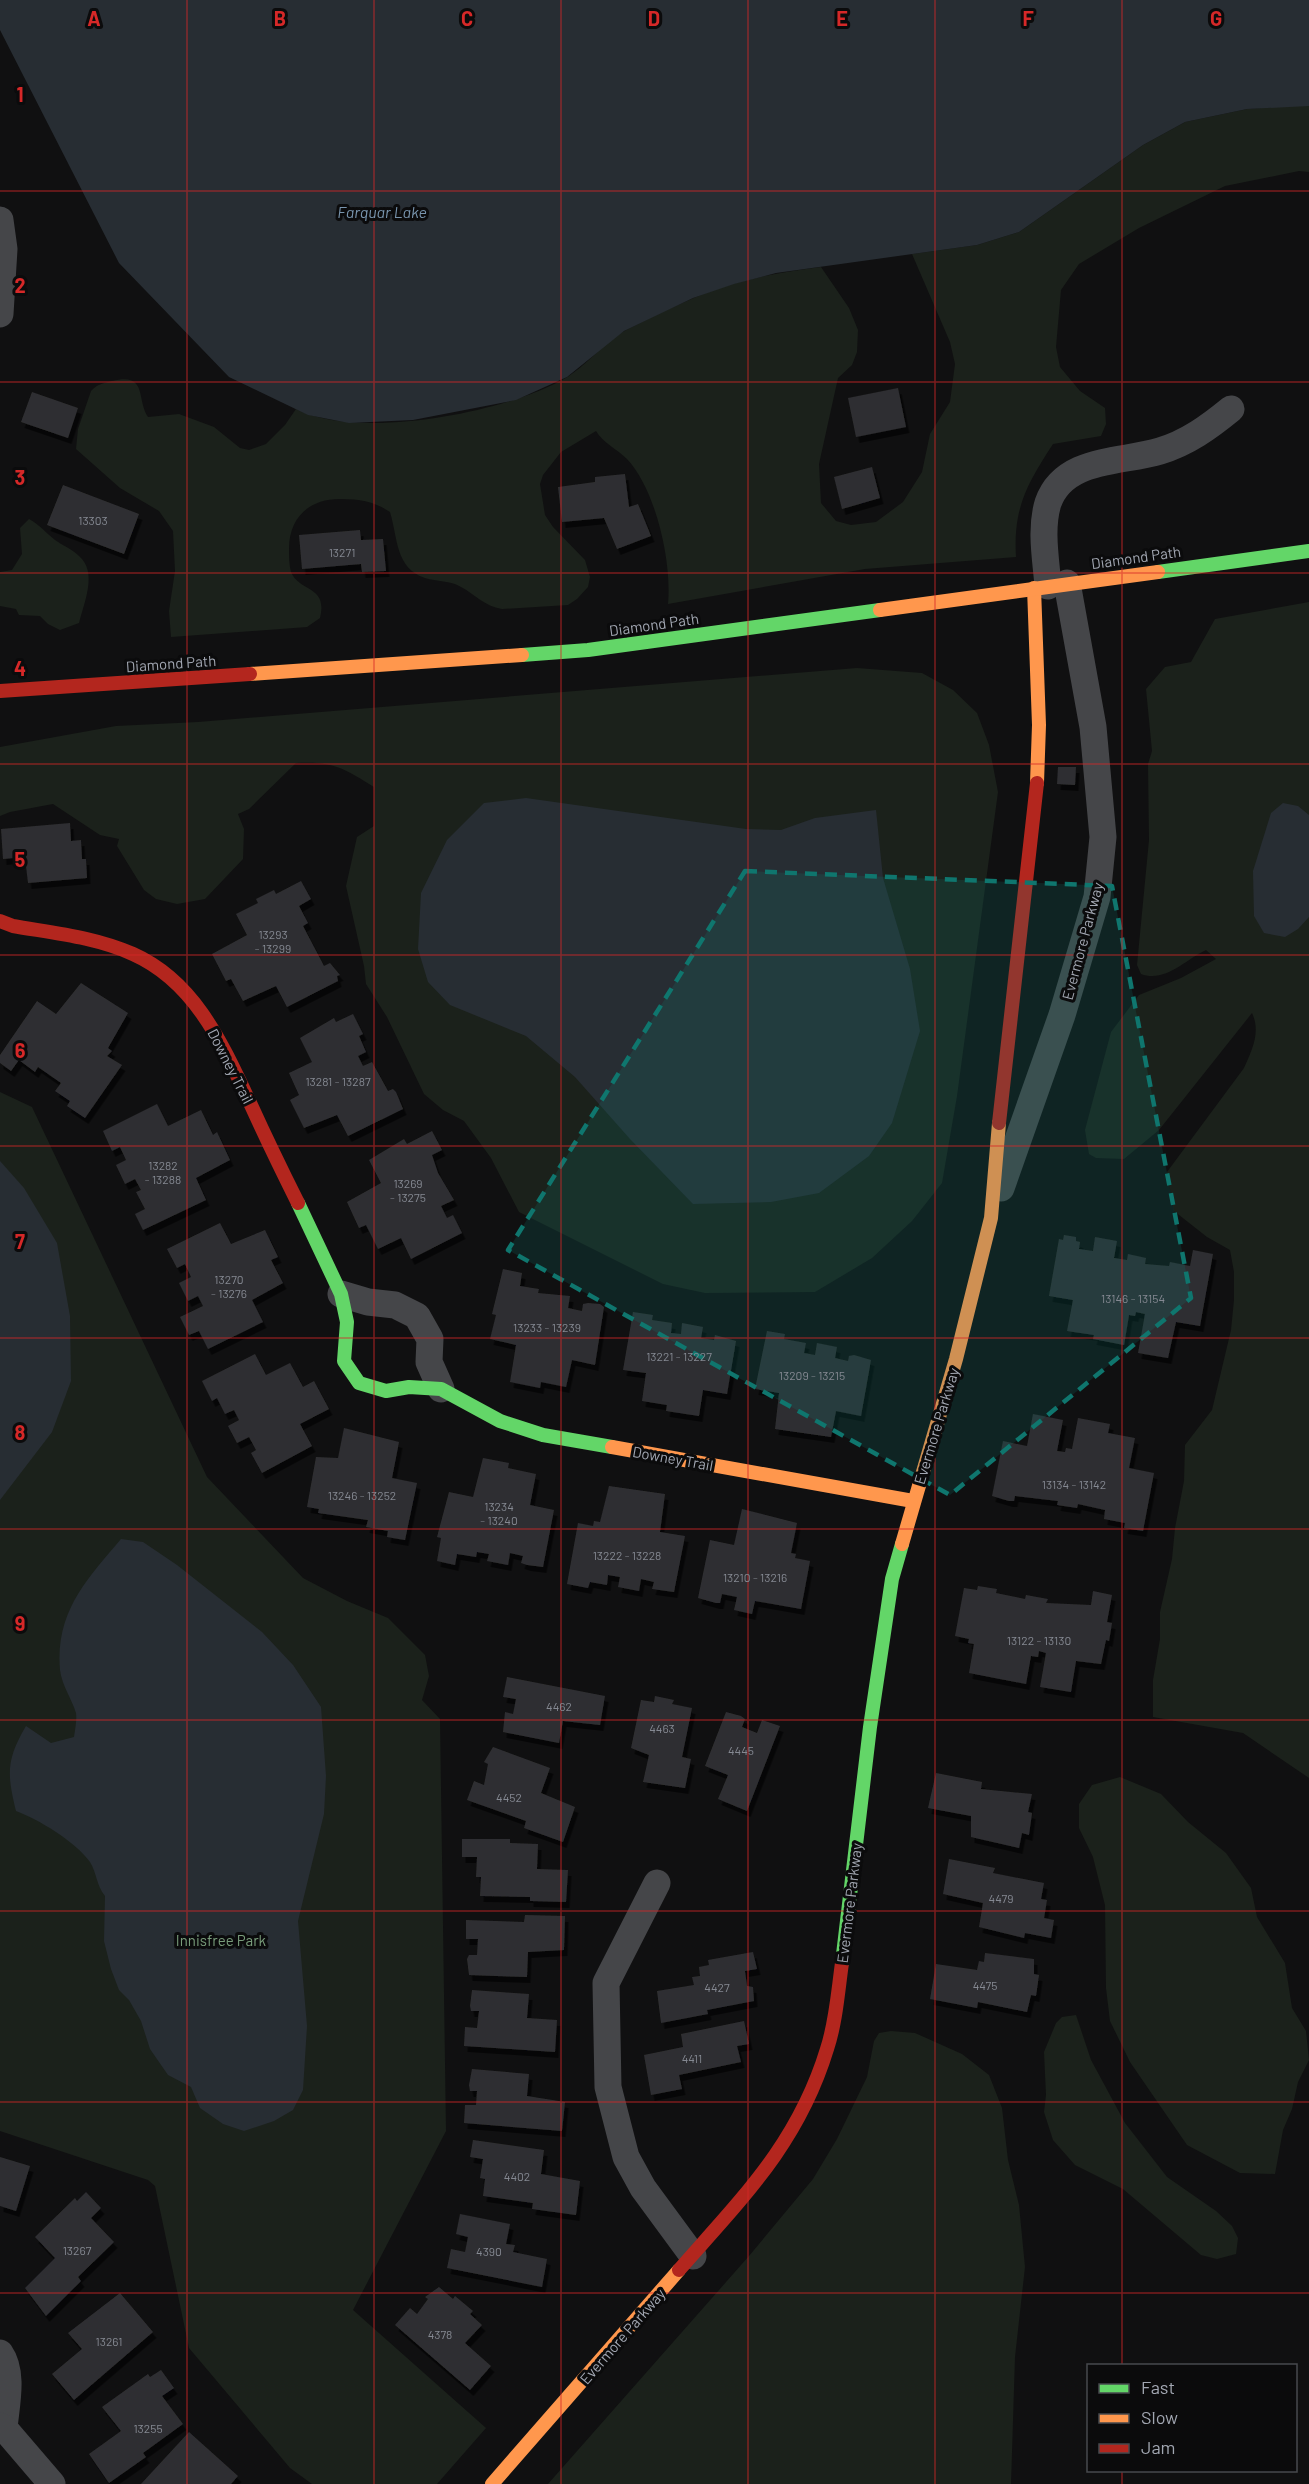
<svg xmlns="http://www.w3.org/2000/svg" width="1309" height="2484" font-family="Barlow,sans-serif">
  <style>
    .green { fill: #1b211b }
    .water { fill: #272d33 }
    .building { fill: #2f2f31; filter: url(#shadow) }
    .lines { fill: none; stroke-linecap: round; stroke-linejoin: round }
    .street { stroke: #454649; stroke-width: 27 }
    .fast { stroke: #63d668; stroke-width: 14 }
    .slow { stroke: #ff974d; stroke-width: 14 }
    .jam { stroke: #b3261e; stroke-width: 14 }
    .marked { fill: #0f766e; fill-opacity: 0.2; stroke: #0f766e; stroke-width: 4.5; stroke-dasharray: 12 8; stroke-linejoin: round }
    .grid { fill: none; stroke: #d62828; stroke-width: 1.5; stroke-opacity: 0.55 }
    .labels { text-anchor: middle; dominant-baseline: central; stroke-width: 6; stroke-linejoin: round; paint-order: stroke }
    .number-label { font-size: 12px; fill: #858992 }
    .street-label { font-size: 15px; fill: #a2a7b2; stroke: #0b0b0c }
    .park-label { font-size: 15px; fill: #799d7b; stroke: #0b0b0c }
    .water-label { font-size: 16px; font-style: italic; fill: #7894ad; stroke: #0b0b0c }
    .grid-label { font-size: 20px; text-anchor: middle; font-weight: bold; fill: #d62828; stroke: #0b0b0c; stroke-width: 6; stroke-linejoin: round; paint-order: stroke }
  </style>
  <defs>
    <filter id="shadow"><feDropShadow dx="3.5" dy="6" stdDeviation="0" flood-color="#0009"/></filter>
  </defs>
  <rect width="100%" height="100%" fill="#101011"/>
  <g class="green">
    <path d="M1287,106h22v66l-10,-1 -74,15 -86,42 -60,36 -18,26 -5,57 4,20 20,24 25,17 1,16 -5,12 -48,8c-26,40 -40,64 -37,113l-151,12 -197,35c4,-42 -12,-114 -41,-145 -10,-10 -24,-16 -31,-28l-35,21 -18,23 -3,9 5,31 8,12 32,33 5,17 -2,10 -11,12 -9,6 -66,4c-18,-3 -26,-14 -41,-22 -11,-7 -24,-5 -36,-9 -30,-10 -27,-40 -35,-66 -15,-10 -30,-13 -48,-13 -32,-1 -53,18 -53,50 0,7 0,16 2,23 9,21 37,13 29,46l-13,9 -136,10 -2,-26 6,-40 -2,-40 -14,-20 -39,-23 -44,-39 2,-20 13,-38c6,-7 13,-8 21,-10 36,-9 24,18 36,36l31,-3 35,13 26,21 9,2 17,-6 19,-19 11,-16c63,32 207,4 268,-30 23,-13 40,-38 64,-50 35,-17 71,-36 108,-46 28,-8 56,-12 85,-16l28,41 9,22 -1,22 -5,13 -14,13 -19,86 2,39 15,18 15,4 25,-3 27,-20 19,-30 8,-38 20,-32 5,-38 -5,-22 -38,-88 65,-9 42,-13 124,-87 42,-23 62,-13z"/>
    <path d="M29,519c11,6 16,13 26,21 7,5 17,9 24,16 19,16 5,47 0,67l-19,7 -12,-6 -8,-8 -21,-1 -3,-6 -16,-3v-34l12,-2 10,-16 -2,-26z"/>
    <path d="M1309,602v1176l-66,-45 -90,-16v-37l7,-41v-27l12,-53 3,-31 9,-47 1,-36 27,-35 19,-80 3,-30v-28l-4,-22 -23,-13 -33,-26 -7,-39 77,-104c8,-18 17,-36 8,-55l-93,117 -35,29 -28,-1 -7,-4 -4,-24 26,-98 28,-37 42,-17 35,-19 -10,-9c-21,10 -41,33 -65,24l-4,-9 12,-125 -1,-76 4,-13 -6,-62 19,-22 26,-5 24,-43z"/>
    <path d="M857,668l65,5 31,17 24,23 12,32 9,47 -41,304 -15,87 -30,38 -40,37 -57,34 -110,1 -42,-9 -144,-72 -28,-54 -27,-37 -21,-11 -19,-16 -37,-77 -21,-33 -2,-18 -18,-80 11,-49 17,-11v-39c-30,-19 -41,-26 -78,-24l-47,46 -11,5 6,15 -1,30 -38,40 -28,5 -21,-5 -12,-9 -27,-44 2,-7 -19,-4 -47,-31 -43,8 -10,4v-69l116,-21 82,-4z"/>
    <path d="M0,1092l32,15 175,370 96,101 44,23 41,17 37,37 4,21 -7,24 18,19 6,412 -93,179 133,118 -49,56h-125l-22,-16 -101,-120 -34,-162 -7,-6 -148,-49z"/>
    <path d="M1120,1777l41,17 27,28 38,31 25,35 6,29 28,46 7,45 14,23 3,29 -11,22 -6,27 -9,21 -8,44 -35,-1 -53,-28 -57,-83 -20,-41 -4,-33 -1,-83 -12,-48 -14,-29v-24l13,-19z"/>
    <path d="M1076,2015l15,45 34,63 42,54 49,34 16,15 6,12 -2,16 -19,5 -16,-4 -78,-66 -48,-24 -22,-25 -9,-28 2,-17 -2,-43 12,-29 6,-6z"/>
    <path d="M891,2031l24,2 47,21 27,21 13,33 6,52 11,45 6,62 -10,90 -4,127h-463l201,-228 64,-77 24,-40 30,-62 7,-36 5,-8z"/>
  </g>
  <g class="water">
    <path d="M0,0h1309v106l-62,3 -62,13 -42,23 -124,87 -42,13 -201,28 -42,11 -41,14 -69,33 -57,46 -51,23 -103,20 -64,3 -41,-8 -79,-38 -110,-114 -119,-233z"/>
    <path d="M526,798l220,31 35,1 34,-12 61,-8 7,68 27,91 10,62 -28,92 -23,33 -50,37 -48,9 -78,2 -63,-65 -55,-62 -49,-41 -76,-31 -22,-23 -10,-33 3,-56 26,-53 37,-37z"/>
    <path d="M1283,803l15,3 11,9v102l-11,12 -13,8 -21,-4 -10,-17 -1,-45 18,-58z"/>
    <path d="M0,1161l24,27 33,55 13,73 1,65 -19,51 -52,68z"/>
    <path d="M121,1539l22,3 34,23 85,67 31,33 28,42 5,69 -2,38 -26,107 9,105 -4,64 -10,20 -19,11 -30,10 -21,-7 -23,-16 -9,-21 -23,-12 -18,-26 -9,-28 -12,-21 -10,-10 -8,-21 -7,-28 1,-45c-9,-11 -8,-23 -15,-34 -14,-20 -52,-43 -74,-51 -9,-37 -10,-51 10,-85l25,17 23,-6c1,-7 3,-17 2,-24 -4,-14 -14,-27 -16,-43 -5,-58 27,-91 61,-131z"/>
  </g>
  <g class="building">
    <path d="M898,388l8,39 -50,10 -8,-39z"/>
    <path d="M32,392l46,16 -10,30 -47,-16z"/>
    <path d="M872,467l8,31 -38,11 -8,-32z"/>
    <path d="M625,474l4,33 9,-3 13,32 -34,13 -13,-31 -42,4 -4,-35 37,-5v-5z"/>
    <path d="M63,485l76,29 -15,40 -77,-29z"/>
    <path d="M360,530l1,10 22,-1 3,32 -24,1 -1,-8 -59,5 -3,-34z"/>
    <path d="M1058,767h18l-1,18 -18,-1z"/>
    <path d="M70,823l1,18 10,-1 1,19h4l1,19 -59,5 -3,-26 -22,2 -2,-30z"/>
    <path d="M301,881l10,18 -12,7 9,17 -5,3 21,40 6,-3 10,12 -3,1 1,5 -51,26 -11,-21 -33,15 -12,-22 -5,2 -14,-27 35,-19 -11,-21 22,-11 -2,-4 18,-9 2,4z"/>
    <path d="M81,983l47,30 -20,35 4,3 -5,5 15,9 -37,53 -18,-12 3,-5 -15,-10 6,-8 -23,-16 -3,5 -16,-12 -8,11 -11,-8v-8l37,-54 19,13z"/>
    <path d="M353,1014l10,20 -4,2 7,16 -8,4 5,10 9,-4 16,29 5,-2 3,3 7,17 -55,27 -11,-21 -33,13 -14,-28 9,-5 -10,-22 23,-11 -12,-24 34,-20 2,4z"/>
    <path d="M157,1104l11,22 33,-16 12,25 4,-3 13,28 -34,18 10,22 -63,30 -8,-16 10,-5 -9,-17 5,-2 -6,-11 -10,5 -9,-19 10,-5 -6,-13 -8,4 -9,-20z"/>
    <path d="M432,1131l10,19 -10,5 6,18 16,27 -13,6 6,12 6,-3 9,18 -51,26 -10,-21 -23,11 -12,-24 -7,3 -12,-26 34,-19 -12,-23 35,-21 3,5z"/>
    <path d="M220,1223l11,21 34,-14 13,27 -7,3 12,23 -31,17 11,22 -55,27 -9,-18 -10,4 -9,-18 23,-11 -5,-10 -10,5 -9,-18 12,-6 -6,-13 -8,4 -10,-19z"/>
    <path d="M1064,1235l12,2v4l4,1 -1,7 14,2 2,-14 22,4 -3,17 13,2 1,-6 18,4 -1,6 24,2 1,-4 20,4 3,-16 20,4 -13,72 -24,-4 -8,36 -30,-5 7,-39 -9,-2 -1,4 -6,-1 -5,30 -31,-6 1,-4 -27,-4 6,-31 -24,-4 10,-57 4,1z"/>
    <path d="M503,1269l19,4 -2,13 19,3 -1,4 32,3 -2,12 14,3 1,-7 5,-1 12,1 4,3 -9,58 -23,-5 -6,27 -25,-5 -1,6 -30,-6 6,-37 -26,-6 6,-24 -4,-1z"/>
    <path d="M633,1312l20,3 -1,5 20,3 -1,10 10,1 1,-11 21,4 -2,11 13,2 1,-5 21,6 -9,53 -24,-4 -4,26 -33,-5 1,-6 -25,-4 4,-28 -23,-3z"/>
    <path d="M767,1331l18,3 -1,5 22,4 -2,10 11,2 2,-12 20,4 -2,11 13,3 1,-5 5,-1 17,5 -10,56 -25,-5 -5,26 -56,-8 4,-36 -24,-4z"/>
    <path d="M255,1354l11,21 24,-12 13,24 11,-6 15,28 -29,15 12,22 -50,27 -11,-20 5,-3 -7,-13 -12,6 -9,-17 11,-6 -5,-10 -9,4 -8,-16 -5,3 -10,-20z"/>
    <path d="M1033,1414l30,6 -6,31 8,1 1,-4 6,1 6,-31 32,6 -2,9 27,5 -6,30 25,5 -11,58 -19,-3 1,-5 -21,-4 1,-9 -27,-6 -1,4 -20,-3 1,-4 -26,-3 -17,-2 -1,5h-5l-17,-5 11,-55 24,5z"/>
    <path d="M344,1428l55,14 -7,36 25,5 -12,57 -18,-3 1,-6 -22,-4 2,-7 -50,-7 1,-4 -12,-2 9,-50 22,1z"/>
    <path d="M483,1458l26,5 -1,5 28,6 -6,31 24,5 -11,57 -16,-2 -6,-2 2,-7 -13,-3 -2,12 -21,-4 2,-7 -12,-2 -1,5 -19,-3 -2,11 -18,-4 4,-23 -4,-1 12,-45 24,5z"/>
    <path d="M609,1486l56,8 -5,38 25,4 -11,56 -22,-3 2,-7 -13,-3 -2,12 -21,-4 2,-10 -12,-2 -1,10 -17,-3 -2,6 -21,-4 11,-61 15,3 1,-5 6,1z"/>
    <path d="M742,1509l55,14 -6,30 5,1 -1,4 15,3 -9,48 -46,-8 -3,13 -18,-4 3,-13 -15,-3 -2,9h-4l-18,-5 12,-58 24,5z"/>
    <path d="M978,1586l19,3 -1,4 29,6 1,-4 22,4 -2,4 45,2 2,-14 19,4 -5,27 5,1 -3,18 -3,-1 -5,24 -25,-3 -5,31 -31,-5 6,-34 -7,-2 -1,6 -7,-1 -5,28 -57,-11 5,-29 -6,-1 1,-4 -14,-3 9,-48 13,2z"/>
    <path d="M507,1677l98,19 -5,29 -37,-4 -4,22 -56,-11 2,-20 8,2 3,-15 -13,-2z"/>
    <path d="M655,1696l19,4 -2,4 20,4 -10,49 9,2 -6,29 -42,-6 6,-27 -18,-7 10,-48 13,2z"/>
    <path d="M726,1712l15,4 4,3 -3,8 15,6 5,-13 18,6 -33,85 -29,-12 10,-24 -23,-9z"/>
    <path d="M493,1747l57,21 -9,25 34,14 -12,35 -39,-14 2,-7 -59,-21 7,-19 10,4 4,-21 -4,-2z"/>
    <path d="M936,1773l46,9 -1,7 51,5 -4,18 4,1 -3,22 -7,-2 -3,15 -48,-11v-21l-43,-8z"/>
    <path d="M462,1839h48v4l28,1 -1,25 31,1 -2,32 -36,-1v-4l-50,-1 1,-19h-5l1,-20h-15z"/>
    <path d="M949,1859l46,9 -2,5 51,10 -3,16 6,1 -3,18 10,2 -3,18 -26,-5 -1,5 -45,-11 4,-24 -40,-9z"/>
    <path d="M525,1915l40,1 -1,34 -36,2 -1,25 -58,-2 -2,-16 2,-4h8l1,-16h-12v-19l58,2z"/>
    <path d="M753,1952l4,17 -12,2 2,15 6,1 1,14 -47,9 1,4 -47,9 -4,-32 37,-6 -2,-8 8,-1 -1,-9 10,-2 -1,-5z"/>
    <path d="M985,1953l49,6v15l5,1 -3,21 -5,-1 -4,17 -49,-10 -1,6 -47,-9 6,-35 41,6 2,-9 5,1z"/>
    <path d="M472,1990l57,4 -2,24 30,2 -2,32 -91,-6 1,-19 12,1 2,-17h-8l-1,-5z"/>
    <path d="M744,2021l5,23 -12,2 4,16 -62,13 3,14 -31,6 -7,-40 39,-8 -2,-13z"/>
    <path d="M472,2069l57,5 -2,22 38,6 -3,29 -98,-8 1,-18h11l1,-14h-7l-1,-6z"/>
    <path d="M473,2140l71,10 -3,24 39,7 -4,34 -44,-6 1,-6 -50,-7 2,-17 -5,-1 3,-19 -13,-2z"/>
    <path d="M0,2157l30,9 -14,45 -16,-5z"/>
    <path d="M86,2192l15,16 -10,10 23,24 -36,35 3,4 -35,35 -21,-28 30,-30 -20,-21 40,-39 2,3z"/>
    <path d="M460,2214l50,10 -4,20 9,1 -2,7 34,7 -5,28 -95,-19 4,-19 14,3 3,-15 -12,-3z"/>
    <path d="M439,2287l14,12 2,-3 18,15 -3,3 12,11 -17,18 26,23 -21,24 -75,-65 15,-17 7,6 11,-15 -3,-2z"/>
    <path d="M120,2293l33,39 -79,68 -22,-26 30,-25 -14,-16z"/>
    <path d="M161,2370l13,18 -12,8 21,28 -40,29 3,4 -37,26 -20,-29 32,-23 -19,-24 46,-33 2,3z"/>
    <path d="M189,2432l49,44 -7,8h-90z"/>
  </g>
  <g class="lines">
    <g class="street">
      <path d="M0,220l4,29 -4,65"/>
      <path d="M1048,586c-2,-26 -8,-57 0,-83 16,-46 73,-40 112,-52 27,-8 49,-24 71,-42"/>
      <path d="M1001,1188l61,-173 35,-118 6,-60 -10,-110 -26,-144"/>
      <path d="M341,1294l27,8 27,3 22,11 13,23 -1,23 12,27"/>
      <path d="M657,1883l-51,100 2,104 18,70 17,31 50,68"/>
      <path d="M0,2353c14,20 6,52 4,75"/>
      <path d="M0,2426l4,2 48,56"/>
    </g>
    <g class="fast">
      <path d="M1158,572l151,-21"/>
      <path d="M522,655l66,-5 292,-40"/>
      <path d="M298,1203l43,91 6,28 -3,39 15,22 27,8 23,-4 32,2 59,32 43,14 69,12"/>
      <path d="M842,1963l28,-236 22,-148 10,-35"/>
    </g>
    <g class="slow">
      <path d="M1034,588l5,137 -2,58"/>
      <path d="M880,610l278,-38"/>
      <path d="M250,674l272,-19"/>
      <path d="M612,1447l301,54"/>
      <path d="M902,1544l54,-185 35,-141 8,-95"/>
      <path d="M492,2484l187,-214"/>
    </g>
    <g class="jam">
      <path d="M0,691l250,-17"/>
      <path d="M0,921l13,5c40,7 82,11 120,28 63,28 90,92 118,151 15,33 31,66 47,98"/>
      <path d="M999,1123l38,-340"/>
      <path d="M679,2270c63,-72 119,-126 148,-221 9,-27 11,-58 15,-86"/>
    </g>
  </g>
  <path class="marked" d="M745,871l367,15 79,412 -241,197 -442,-245z"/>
  <path class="grid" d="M187,0v2484M374,0v2484M561,0v2484M748,0v2484M935,0v2484M1122,0v2366M0,191h1309M0,382h1309M0,573h1309M0,764h1309M0,955h1309M0,1146h1309M0,1338h1309M0,1529h1309M0,1720h1309M0,1911h1309M0,2102h1309M0,2293h1309M1122,2470v14"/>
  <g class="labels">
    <g class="number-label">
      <text x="93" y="520">13303</text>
      <text x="342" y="552">13271</text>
      <text x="273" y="934">13293<tspan x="273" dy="14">- 13299</tspan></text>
      <text x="338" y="1081">13281 - 13287</text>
      <text x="163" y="1165">13282<tspan x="163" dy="14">- 13288</tspan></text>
      <text x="408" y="1183">13269<tspan x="408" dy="14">- 13275</tspan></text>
      <text x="229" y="1279">13270<tspan x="229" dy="14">- 13276</tspan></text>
      <text x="1133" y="1298">13146 - 13154</text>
      <text x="547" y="1327">13233 - 13239</text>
      <text x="679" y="1356">13221 - 13227</text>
      <text x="812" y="1375">13209 - 13215</text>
      <text x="1074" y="1484">13134 - 13142</text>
      <text x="362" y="1495">13246 - 13252</text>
      <text x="499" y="1506">13234<tspan x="499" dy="14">- 13240</tspan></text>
      <text x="627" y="1555">13222 - 13228</text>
      <text x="755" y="1577">13210 - 13216</text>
      <text x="1039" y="1640">13122 - 13130</text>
      <text x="559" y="1706">4462</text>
      <text x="662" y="1728">4463</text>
      <text x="741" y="1750">4445</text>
      <text x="509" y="1797">4452</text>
      <text x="1001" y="1898">4479</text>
      <text x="985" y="1985">4475</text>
      <text x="717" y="1987">4427</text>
      <text x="692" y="2058">4411</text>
      <text x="517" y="2176">4402</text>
      <text x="77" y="2250">13267</text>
      <text x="489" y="2251">4390</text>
      <text x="440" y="2334">4378</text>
      <text x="109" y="2341">13261</text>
      <text x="148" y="2428">13255</text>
    </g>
    <g class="street-label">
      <text transform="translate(1136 557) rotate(-8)">Diamond Path</text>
      <text transform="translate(654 624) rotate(-8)">Diamond Path</text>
      <text transform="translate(171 663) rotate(-4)">Diamond Path</text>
      <text transform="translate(1082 941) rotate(-75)">Evermore Parkway</text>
      <text transform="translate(231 1066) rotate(63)">Downey Trail</text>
      <text transform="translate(936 1426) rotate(-73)">Evermore Parkway</text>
      <text transform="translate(673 1458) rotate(10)">Downey Trail</text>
      <text transform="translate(849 1903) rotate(-83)">Evermore Parkway</text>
      <text transform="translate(622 2336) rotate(-49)">Evermore Parkway</text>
    </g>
    <g class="park-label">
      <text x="221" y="1940">Innisfree Park</text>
    </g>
    <g class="water-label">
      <text x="382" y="211">Farquar Lake</text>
    </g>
  </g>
  <g class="grid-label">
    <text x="94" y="26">A</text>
    <text x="280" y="26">B</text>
    <text x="467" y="26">C</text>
    <text x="654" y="26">D</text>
    <text x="842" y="26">E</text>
    <text x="1028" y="26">F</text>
    <text x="1216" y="26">G</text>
    <text x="20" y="102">1</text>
    <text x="20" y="293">2</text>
    <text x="20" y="485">3</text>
    <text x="20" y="676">4</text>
    <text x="20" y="867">5</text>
    <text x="20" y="1058">6</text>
    <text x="20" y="1249">7</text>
    <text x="20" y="1440">8</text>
    <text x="20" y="1631">9</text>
  </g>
  <rect x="1087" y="2364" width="210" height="108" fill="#0b0b0c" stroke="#47494e" stroke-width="1.5"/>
  <rect x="1099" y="2384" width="30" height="9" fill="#63d668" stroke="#47494e" stroke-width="1.5"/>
  <text x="1141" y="2394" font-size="18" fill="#a2a7b2">Fast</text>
  <rect x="1099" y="2414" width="30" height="9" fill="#ff974d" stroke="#47494e" stroke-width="1.5"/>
  <text x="1141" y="2424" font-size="18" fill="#a2a7b2">Slow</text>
  <rect x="1099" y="2444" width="30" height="9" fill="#b3261e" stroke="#47494e" stroke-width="1.5"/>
  <text x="1141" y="2454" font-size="18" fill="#a2a7b2">Jam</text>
</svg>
